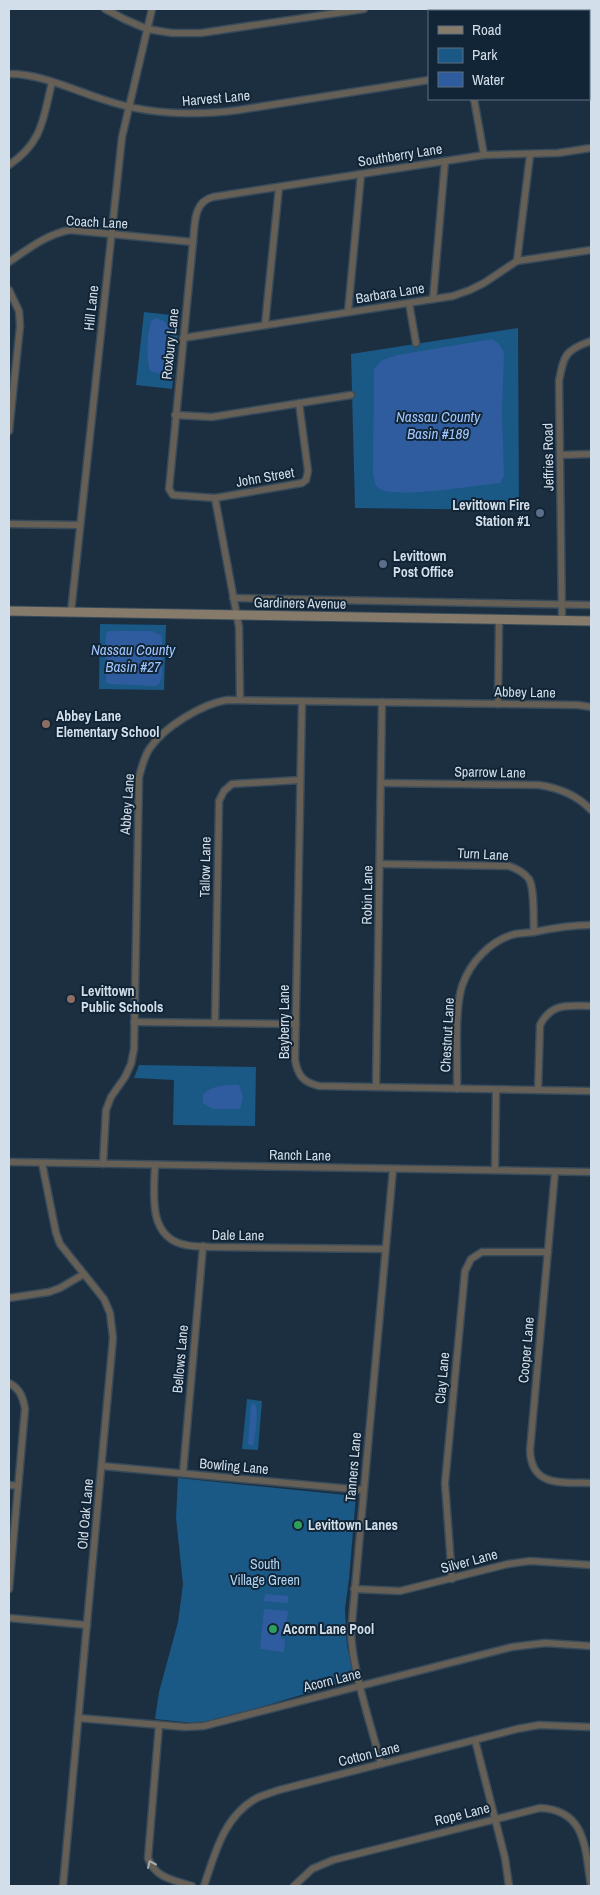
<svg xmlns="http://www.w3.org/2000/svg" width="600" height="1895" font-family="'Archivo Narrow',sans-serif">
  <style>
    .green { fill: #1a5885 }
    .water { fill: #2f5c9e }
    .lines { fill: none; stroke-linecap: round; stroke-linejoin: round }
    .street-casing { stroke: #384b5b; stroke-width: 9 }
    .secondary-casing { stroke: #384b5b; stroke-width: 11 }
    .street { stroke: #665f55; stroke-width: 6 }
    .secondary { stroke: #867b6a; stroke-width: 9 }
    .oneway { stroke: #a7abae }
    .service-dot { fill: #5c6f8a; stroke: #112536; stroke-width: 2 }
    .education-dot { fill: #8d6e63; stroke: #112536; stroke-width: 2 }
    .leisure-dot { fill: #2e9e5b; stroke: #112536; stroke-width: 2 }
    .labels { text-anchor: middle; dominant-baseline: central; stroke-width: 4; stroke-linejoin: round; paint-order: stroke }
    .street-label { font-size: 14px; fill: #d2dee9; stroke: #112536 }
    .poi-label { font-size: 14px; font-weight: bold; fill: #d2dee9; stroke: #112536; text-anchor: start }
    .park-label { font-size: 14px; fill: #aed3f2; stroke: #112536 }
    .water-label { font-size: 15px; font-style: italic; fill: #a1c6fe; stroke: #112536 }
  </style>
  <rect width="100%" height="100%" fill="#1b2f40"/>
  <g class="green">
    <path d="M144,312l36,4 -8,73 -36,-4z"/>
    <path d="M518,328l1,182 -164,-2 -4,-154z"/>
    <path d="M100,624l66,1 -2,65 -65,-1z"/>
    <path d="M139,1065l117,2 -1,59 -82,-1 1,-45 -40,-2z"/>
    <path d="M247,1399l15,2 -4,49 -16,-1z"/>
    <path d="M178,1478l178,18 -7,83 -4,30 2,37 8,33 -151,45 -49,-5 4,-27 19,-70 5,-38 -7,-66z"/>
  </g>
  <g class="water">
    <path d="M156,318l8,3 5,6 -1,42 -7,5 -11,-3c-4,-15 -3,-35 1,-50z"/>
    <path d="M492,339l7,5 5,8 -2,61 2,63 -4,7c-22,2 -104,16 -120,6 -6,-4 -6,-10 -7,-16l1,-104 8,-9 16,-5z"/>
    <path d="M109,631h43l10,5v40l-3,8 -4,2 -46,-2 -3,-2v-48z"/>
    <path d="M239,1085l4,12 -3,12h-27l-10,-6v-8c8,-10 23,-10 36,-10z"/>
    <path d="M255,1403c4,14 0,29 -2,43l-5,-2 3,-39z"/>
    <path d="M265,1594l23,2v7l-24,-2z"/>
    <path d="M264,1609l24,2 -3,24h-4v3l4,1 -1,13 -24,-3z"/>
  </g>
  <g class="lines">
    <defs>
      <g id="street">
        <path d="M105,9l19,10 23,10 25,4h29l163,-24"/>
        <path d="M451,9v2"/>
        <path d="M9,74c31,-1 66,17 96,26 44,15 88,16 134,10l190,-30"/>
        <path d="M474,99l10,56"/>
        <path d="M9,165c34,-23 34,-46 43,-83"/>
        <path d="M517,261l13,-106"/>
        <path d="M9,262c19,-13 38,-28 61,-32l123,12"/>
        <path d="M9,290l10,21 1,15 -11,105"/>
        <path d="M433,299l12,-138"/>
        <path d="M409,303l7,40"/>
        <path d="M348,312l13,-138"/>
        <path d="M265,325l14,-138"/>
        <path d="M183,338l270,-42 17,-6 14,-7 33,-22 74,-11"/>
        <path d="M299,403l9,68 -2,9 -4,3 -87,15 -42,-3 -4,-6 24,-247c2,-18 0,-40 20,-45l271,-42 74,-2 33,-5"/>
        <path d="M175,415l37,2 139,-22"/>
        <path d="M560,455l31,-1"/>
        <path d="M215,498l24,129 1,72"/>
        <path d="M9,524l71,1"/>
        <path d="M233,598l358,7"/>
        <path d="M71,612l51,-475 30,-128"/>
        <path d="M562,620l-3,-239c5,-26 6,-31 32,-40"/>
        <path d="M302,702l-7,358c3,16 8,22 24,26l272,5"/>
        <path d="M498,704l1,-84"/>
        <path d="M381,783l158,2c20,3 38,10 52,25"/>
        <path d="M380,864l129,2c8,3 15,6 20,13 6,11 4,40 5,53"/>
        <path d="M134,1022l162,2"/>
        <path d="M215,1023l4,-222 5,-10 8,-7 68,-4"/>
        <path d="M376,1087l6,-385"/>
        <path d="M457,1089c1,-29 -3,-77 5,-103 8,-24 29,-46 53,-52 6,-1 13,-1 19,-2 19,-4 38,-7 57,-7"/>
        <path d="M538,1090l2,-65c12,-23 28,-19 51,-19"/>
        <path d="M9,1162l582,10"/>
        <path d="M42,1163l14,70 4,11 44,55 6,14 3,25 -50,548"/>
        <path d="M103,1164l3,-54 5,-13 14,-20 6,-13 3,-15 5,-272c3,-10 5,-21 11,-29 14,-21 52,-44 77,-48l351,5 13,2"/>
        <path d="M155,1165c-1,28 -8,73 31,80 8,2 16,1 24,2l175,2"/>
        <path d="M495,1170l1,-80"/>
        <path d="M555,1172l-25,278c1,38 33,32 61,33"/>
        <path d="M9,1298l40,-6 11,-4 24,-14"/>
        <path d="M9,1383c11,6 14,14 16,26l-16,180"/>
        <path d="M102,1466l261,24"/>
        <path d="M183,1473l20,-227"/>
        <path d="M9,1485l9,1"/>
        <path d="M452,1579l-7,-96 20,-212 6,-12 11,-7h66"/>
        <path d="M354,1589l46,2 108,-27 22,-3 61,4"/>
        <path d="M9,1618l78,7"/>
        <path d="M78,1718l107,9 19,-1 308,-79 33,-4 46,3"/>
        <path d="M159,1725l-11,133c7,20 25,22 44,28"/>
        <path d="M475,1740l30,118 4,28"/>
        <path d="M381,1764c-10,-40 -28,-90 -30,-131l42,-464"/>
        <path d="M204,1886c11,-33 20,-70 53,-88 6,-3 14,-5 22,-8l238,-61 22,-4 52,2"/>
        <path d="M294,1886l18,-17 21,-9 207,-52c47,2 45,42 51,78"/>
      </g>
      <path id="secondary" d="M9,611l582,10"/>
    </defs>
    <use href="#street" class="street-casing"/>
    <use href="#secondary" class="secondary-casing"/>
    <use href="#street" class="street"/>
    <use href="#secondary" class="secondary"/>
  </g>
  <defs><path id="oneway-chevron" d="M-2-3.5L2.5 0L-2 3.5" fill="none" stroke-width="1.6" stroke-linecap="round" stroke-linejoin="round" transform="scale(1.25)"/></defs>
  <use class="oneway" href="#oneway-chevron" transform="translate(151 1864) rotate(-114)"/>
  <g class="service-dot">
    <circle cx="540" cy="513" r="5"/>
    <circle cx="383" cy="564" r="5"/>
  </g>
  <g class="education-dot">
    <circle cx="46" cy="724" r="5"/>
    <circle cx="71" cy="999" r="5"/>
  </g>
  <g class="leisure-dot">
    <circle cx="298" cy="1525" r="5"/>
    <circle cx="273" cy="1629" r="5"/>
  </g>
  <g class="labels">
    <g class="street-label">
      <text transform="translate(216 98) rotate(-5)">Harvest Lane</text>
      <text transform="translate(400 155) rotate(-9)">Southberry Lane</text>
      <text transform="translate(97 222) rotate(3)">Coach Lane</text>
      <text transform="translate(390 293) rotate(-9)">Barbara Lane</text>
      <text transform="translate(91 308) rotate(-84)">Hill Lane</text>
      <text transform="translate(170 344) rotate(-84)">Roxbury Lane</text>
      <text transform="translate(548 457) rotate(-91)">Jeffries Road</text>
      <text transform="translate(265 477) rotate(-10)">John Street</text>
      <text transform="translate(300 603) rotate(1)">Gardiners Avenue</text>
      <text transform="translate(525 692) rotate(1)">Abbey Lane</text>
      <text transform="translate(490 772) rotate(1)">Sparrow Lane</text>
      <text transform="translate(127 804) rotate(-86)">Abbey Lane</text>
      <text transform="translate(483 854) rotate(3)">Turn Lane</text>
      <text transform="translate(205 867) rotate(-89)">Tallow Lane</text>
      <text transform="translate(367 895) rotate(-89)">Robin Lane</text>
      <text transform="translate(284 1022) rotate(-90)">Bayberry Lane</text>
      <text transform="translate(447 1035) rotate(-87)">Chestnut Lane</text>
      <text transform="translate(300 1155) rotate(1)">Ranch Lane</text>
      <text transform="translate(238 1235) rotate(1)">Dale Lane</text>
      <text transform="translate(526 1350) rotate(-85)">Cooper Lane</text>
      <text transform="translate(180 1359) rotate(-85)">Bellows Lane</text>
      <text transform="translate(442 1378) rotate(-85)">Clay Lane</text>
      <text transform="translate(234 1466) rotate(5)">Bowling Lane</text>
      <text transform="translate(353 1467) rotate(-85)">Tanners Lane</text>
      <text transform="translate(85 1514) rotate(-85)">Old Oak Lane</text>
      <text transform="translate(469 1561) rotate(-15)">Silver Lane</text>
      <text transform="translate(332 1680) rotate(-14)">Acorn Lane</text>
      <text transform="translate(369 1754) rotate(-14)">Cotton Lane</text>
      <text transform="translate(462 1814) rotate(-14)">Rope Lane</text>
    </g>
    <g class="poi-label">
      <text x="530" y="505" text-anchor="end">Levittown Fire<tspan x="530" dy="16">Station #1</tspan></text>
      <text x="393" y="556">Levittown<tspan x="393" dy="16">Post Office</tspan></text>
      <text x="56" y="716">Abbey Lane<tspan x="56" dy="16">Elementary School</tspan></text>
      <text x="81" y="991">Levittown<tspan x="81" dy="16">Public Schools</tspan></text>
      <text x="308" y="1525">Levittown Lanes</text>
      <text x="283" y="1629">Acorn Lane Pool</text>
    </g>
    <g class="park-label">
      <text x="265" y="1564">South<tspan x="265" dy="16">Village Green</tspan></text>
    </g>
    <g class="water-label">
      <text x="438" y="416">Nassau County<tspan x="438" dy="17">Basin #189</tspan></text>
      <text x="133" y="649">Nassau County<tspan x="133" dy="17">Basin #27</tspan></text>
    </g>
  </g>
  <rect width="600" height="1895" fill="none" stroke="#d2dee9" stroke-width="20"/>
  <rect x="428" y="10" width="162" height="90" fill="#112536" stroke="#5e6f7e"/>
  <rect x="438" y="26" width="25" height="8" fill="#867b6a" stroke="#5e6f7e"/>
  <text x="472" y="35" font-size="15" fill="#d2dee9">Road</text>
  <rect x="438" y="48" width="25" height="15" fill="#1a5885" stroke="#5e6f7e"/>
  <text x="472" y="60" font-size="15" fill="#d2dee9">Park</text>
  <rect x="438" y="72" width="25" height="15" fill="#2f5c9e" stroke="#5e6f7e"/>
  <text x="472" y="85" font-size="15" fill="#d2dee9">Water</text>
</svg>
